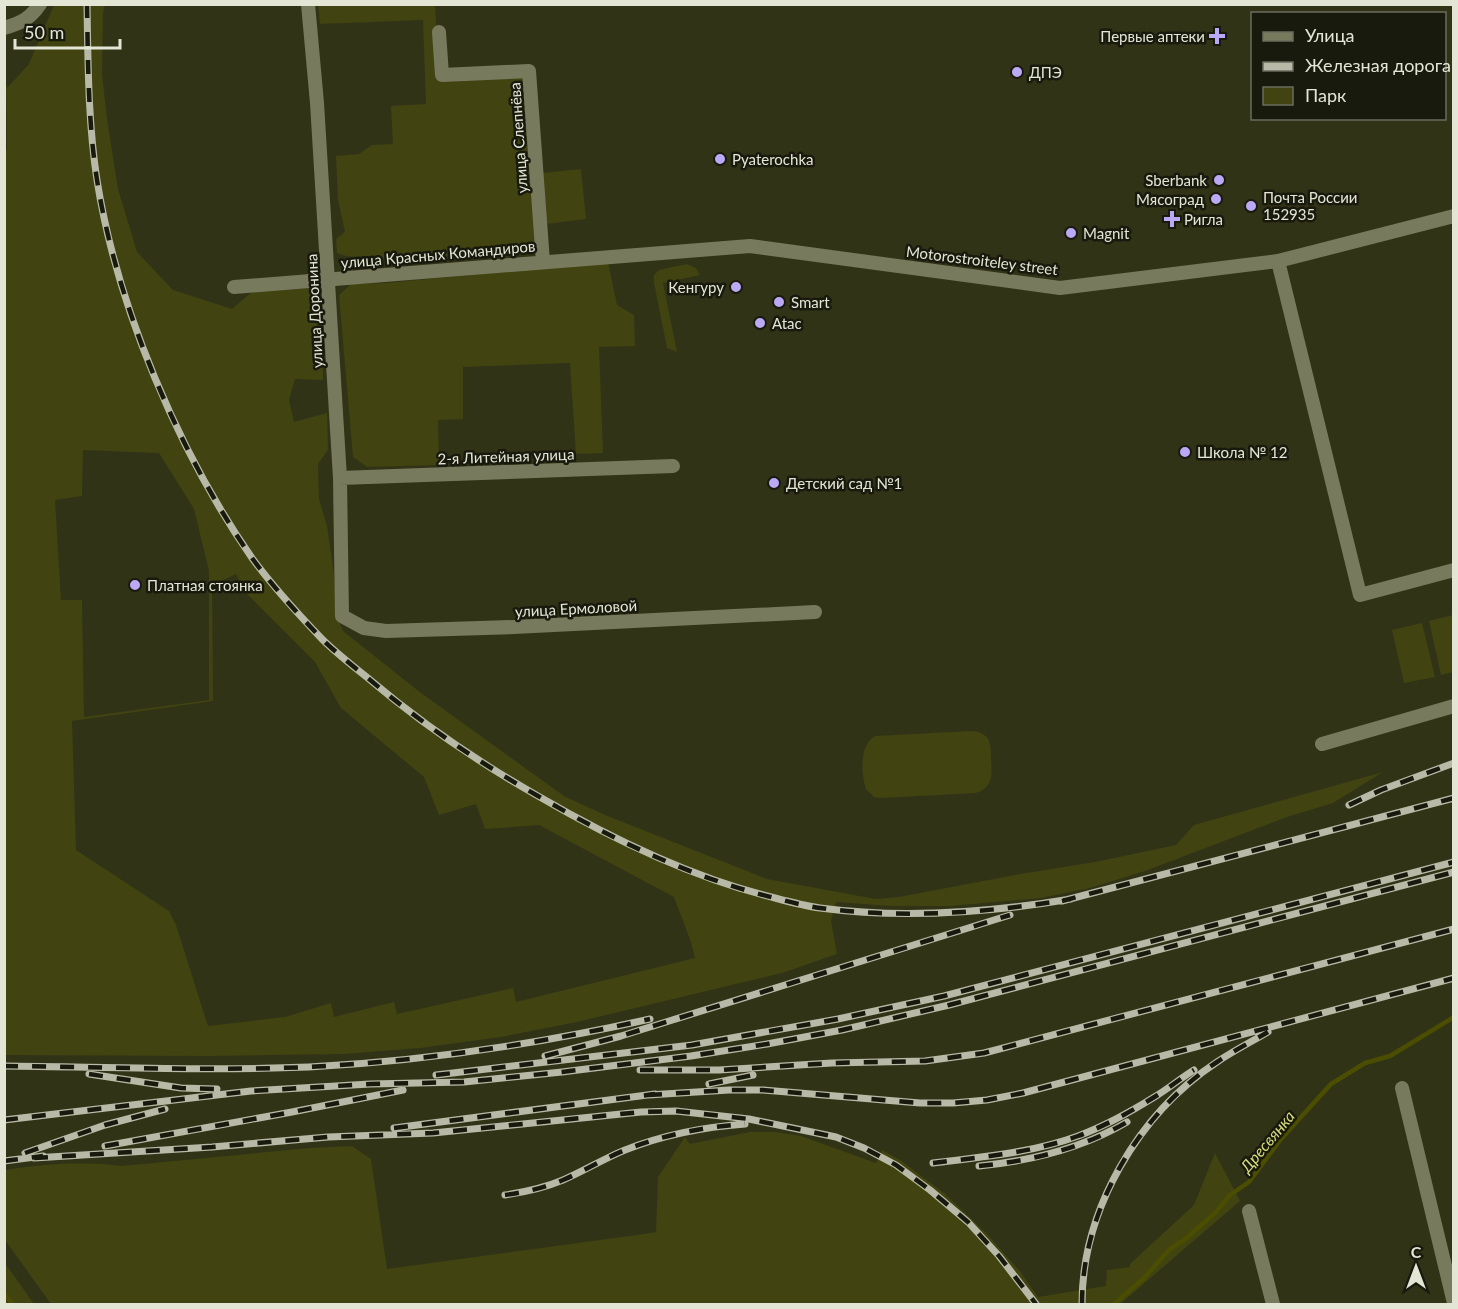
<svg xmlns="http://www.w3.org/2000/svg" width="1458" height="1309" viewBox="0 0 1458 1309" font-family="Lato,sans-serif">
  <rect width="100%" height="100%" fill="#313317"/>
  <path fill="#414311" fill-rule="evenodd" d="M54,5H105L103,12L102,74L107,119L118,189L137,252L173,290L232,309L252,292L313,288L322,296L323,380L295,379L289,400L294,422L327,413L328,450L318,464L319,499L327,526L334,574L337,617L343,631L421,693L564,796L605,815L767,879L876,899L899,897L1015,875L1095,862L1176,845L1194,825L1383,772L1333,803L1287,817L1145,871L1090,888L1041,898L950,906H890L836,902L831,921L837,954L782,973L577,1022L501,1037L420,1048L344,1054L210,1056L5,1055L4,161L7,147L6,89L5,87L4,76L7,88L29,64ZM83,450L159,453L194,509L209,571V700L84,717L82,600H61L55,500L82,496ZM236,574L245,592L315,662L341,708L424,777L439,815L476,804L485,829L539,825L674,897L691,942L695,958L516,1002L513,988L397,1014L394,1002L334,1017L331,1003L285,1017L208,1026L176,925L169,911L76,850L72,721L213,701L212,581H221Z
    M318,5H435L439,78L525,77L536,248L517,255L479,254L384,259C366,252 354,261 337,253L336,239L345,232L338,200L336,156L359,154L372,145L393,144L391,106L426,104L423,20L320,24Z
    M581,169L586,219L546,224L543,173Z
    M608,262L617,305L634,315L635,346L599,347L603,453L576,454L570,363L463,367V419L438,420L439,465L367,467L353,457L339,295L351,284L386,283Z
    M687,264L696,268L700,275L663,283L677,352L667,348L654,283V275L659,270Z
    M1453,615V672L1441,675L1429,621Z
    M1422,623L1435,677L1404,683L1392,630Z
    M972,731C978,731 985,734 988,739C991,744 991,753 991,758C992,774 994,787 976,793L880,798L874,797L866,789C861,774 859,745 875,736Z
    M750,1132H775L801,1136L876,1163L882,1150L900,1160L944,1193L986,1233L1019,1270L1038,1297L1106,1286L1107,1270L1130,1267V1264L1194,1205L1215,1153L1240,1201L1120,1304H51L5,1240V1170C43,1164 83,1161 122,1166L310,1148L352,1146L371,1159L387,1269L644,1234L656,1232L658,1177L685,1137L690,1144Z
    M4,1263H5L34,1304H5Z"/>
  <g fill="none" stroke-linecap="round" stroke-linejoin="round">
    <path stroke="#4b4d00" stroke-width="4.5" d="M4,1293L12,1304
      M1114,1304L1143,1279L1170,1249L1184,1240L1215,1213L1230,1195L1249,1182L1281,1139L1331,1084L1365,1063L1390,1056L1454,1017"/>
    <path stroke="#787a5e" stroke-width="14" d="M308,4L317,103L340,478L342,616L364,628L386,631L514,627L815,612
      M4,28C21,23 30,19 40,4
      M439,32L442,75L529,71L543,262
      M1278,261L1360,595L1454,570
      M234,287L750,246L1060,288L1278,261L1454,216
      M340,478L673,466
      M1322,744L1454,706
      M1402,1088L1454,1303
      M1249,1211L1273,1304"/>
    <g stroke="#b8baa7" stroke-width="7">
      <path id="rail" d="M87,4C88,63 88,122 97,180C117,307 179,453 252,558C273,587 298,614 322,639C336,653 353,666 369,679C421,723 478,762 538,796C612,839 692,878 775,898C790,902 805,906 820,908C904,919 987,913 1071,899
        M1349,805L1381,790L1454,763
        M1062,901L1454,798
        M545,1056L621,1036L1010,915
        M4,1066C106,1067 207,1071 309,1067C423,1061 538,1044 650,1019
        M640,1070H719L832,1063L925,1061L984,1053L1454,929
        M89,1074L181,1088L217,1089
        M436,1075L692,1045L838,1019L944,996L1454,862
        M709,1084L753,1075
        M648,1095L729,1090H763L920,1103H953L987,1100L1023,1093L1454,978
        M4,1120L251,1091L370,1084L464,1082L562,1072L691,1056L767,1044L842,1030L949,1005L1454,872
        M394,1128L655,1094
        M105,1146L292,1112L403,1090
        M25,1153L105,1125L165,1109
        M34,1158L212,1147L328,1137L433,1133L641,1112L676,1111L749,1119L836,1137L864,1148L896,1165L930,1190L968,1222L999,1256L1036,1304
        M4,1161L43,1156
        M933,1163C981,1157 1032,1153 1078,1136C1105,1126 1132,1111 1156,1096C1169,1088 1181,1078 1194,1070
        M979,1166C1031,1161 1081,1149 1127,1122
        M505,1195C525,1192 544,1188 563,1180C584,1171 603,1159 625,1150C663,1135 703,1127 745,1124
        M1082,1304C1082,1210 1138,1114 1217,1062C1233,1051 1251,1042 1268,1032"/>
    </g>
    <use href="#rail" stroke="#191a0e" stroke-width="4.5" stroke-dasharray="14" stroke-linecap="butt"/>
  </g>
  <g fill="#bca9f5" stroke="#191a0e" stroke-width="2">
    <path d="M1214 27h6v6h6v6h-6v6h-6v-6h-6v-6h6z"/>
    <circle cx="1017" cy="72" r="6"/>
    <circle cx="720" cy="159" r="6"/>
    <circle cx="1219" cy="180" r="6"/>
    <circle cx="1216" cy="199" r="6"/>
    <circle cx="1251" cy="206" r="6"/>
    <path d="M1169 210h6v6h6v6h-6v6h-6v-6h-6v-6h6z"/>
    <circle cx="1071" cy="233" r="6"/>
    <circle cx="736" cy="287" r="6"/>
    <circle cx="779" cy="302" r="6"/>
    <circle cx="760" cy="323" r="6"/>
    <circle cx="1185" cy="452" r="6"/>
    <circle cx="774" cy="483" r="6"/>
    <circle cx="135" cy="585" r="6"/>
  </g>
  <g text-anchor="middle" dominant-baseline="central" stroke-width="5" stroke-linejoin="round" paint-order="stroke">
    <g font-size="15" fill="#e4e6d5" stroke="#191a0e" text-anchor="start">
      <text x="1205" y="36" text-anchor="end">Первые аптеки</text>
      <text x="1029" y="72">ДПЭ</text>
      <text x="732" y="159">Pyaterochka</text>
      <text x="1207" y="180" text-anchor="end">Sberbank</text>
      <text x="1263" y="197">Почта России<tspan x="1263" dy="17">152935</tspan></text>
      <text x="1204" y="199" text-anchor="end">Мясоград</text>
      <text x="1184" y="219">Ригла</text>
      <text x="1083" y="233">Magnit</text>
      <text x="724" y="287" text-anchor="end">Кенгуру</text>
      <text x="791" y="302">Smart</text>
      <text x="772" y="323">Atac</text>
      <text x="1197" y="452">Школа № 12</text>
      <text x="786" y="483">Детский сад №1</text>
      <text x="147" y="585">Платная стоянка</text>
    </g>
    <g font-size="15" fill="#e4e6d5" stroke="#191a0e">
      <text transform="translate(518 138) rotate(-94)">улица Слепнёва</text>
      <text transform="translate(438 254) rotate(-5)">улица Красных Командиров</text>
      <text transform="translate(982 260) rotate(7)">Motorostroiteley street</text>
      <text transform="translate(314 311) rotate(-93)">улица Доронина</text>
      <text transform="translate(506 456) rotate(-2)">2-я Литейная улица</text>
      <text transform="translate(576 608) rotate(-3)">улица Ермоловой</text>
    </g>
    <g font-size="16" font-style="italic" fill="#d6db7b" stroke="#191a0e">
      <text transform="translate(1267 1141) rotate(-50)">Дресвянка</text>
    </g>
  </g>
  <rect width="1458" height="1309" fill="none" stroke="#e4e6d5" stroke-width="12"/>
  <rect x="1251" y="12" width="195" height="108" fill="#191a0e" stroke="#6a6c5e" stroke-width="1.5"/>
  <rect x="1263" y="32" width="30" height="9" fill="#787a5e" stroke="#6a6c5e" stroke-width="1.5"/>
  <text x="1305" y="42" font-size="18" fill="#e4e6d5">Улица</text>
  <rect x="1263" y="62" width="30" height="9" fill="#b8baa7" stroke="#6a6c5e" stroke-width="1.5"/>
  <text x="1305" y="72" font-size="18" fill="#e4e6d5">Железная дорога</text>
  <rect x="1263" y="87" width="30" height="18" fill="#414311" stroke="#6a6c5e" stroke-width="1.5"/>
  <text x="1305" y="102" font-size="18" fill="#e4e6d5">Парк</text>
  <g transform="translate(1416 1267)" stroke="#191a0e" stroke-width="4.5" paint-order="stroke">
  <path d="M0-4.5L10 22L0 15L-10 22Z" fill="#e4e6d5"/>
  <text y="-9" font-size="16" font-weight="bold" text-anchor="middle" fill="#e4e6d5">С</text>
  </g>
  <path d="M15 39v9h105v-9" fill="none" stroke="#e4e6d5" stroke-width="3"/>
  <text x="24" y="39" font-size="18" fill="#e4e6d5" stroke="#191a0e" stroke-width="4.5" paint-order="stroke">50 m</text>
</svg>
